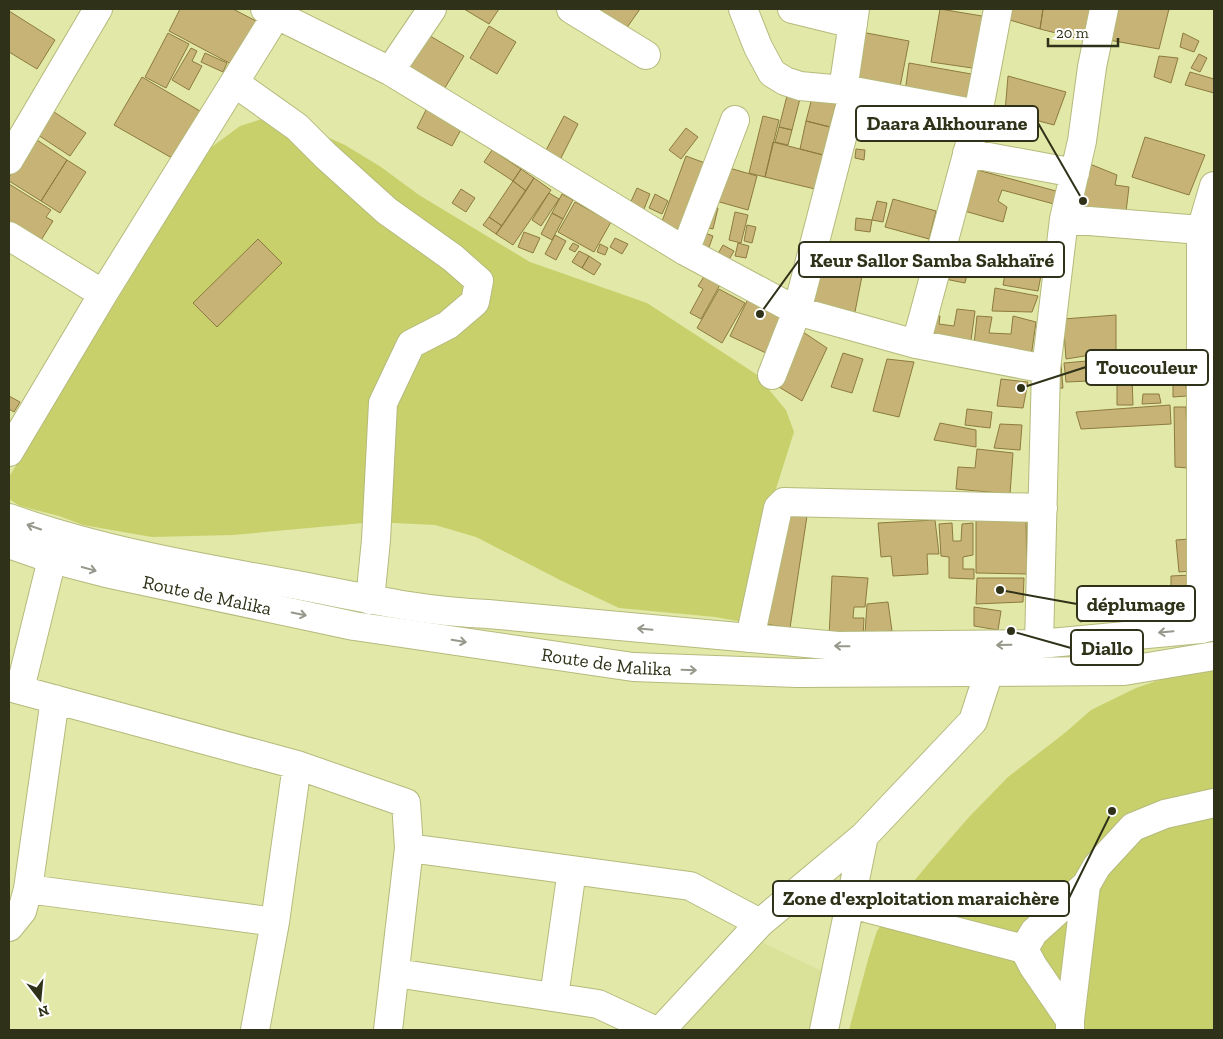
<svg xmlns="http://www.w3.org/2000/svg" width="1223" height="1039" viewBox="0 0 1223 1039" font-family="'Zilla Slab',serif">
  <rect width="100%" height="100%" fill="#e2e8a8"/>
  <path fill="#dae198" d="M755,939L830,975L815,1030H672Z"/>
  <path fill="#c8d06c" d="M265,118L291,121L345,145L381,167L419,195L530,262L647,303L756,374L786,410L794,432L775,492L748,623L715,617L619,608L562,581L476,537L435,525L374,522L233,535L152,537L83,525L59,516L20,506L9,499V477L209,149L240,126Z
    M1214,667V1030H849L869,956L877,931L899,899L929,863L969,817L1008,777L1066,732L1091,710L1136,688L1188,670Z"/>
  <path fill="#c6b375" stroke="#8d7b3e" d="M180,9H233L256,21L233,65L169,31Z
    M464,9H499L489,24Z
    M580,9H640L621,36Z
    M940,9L988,17L979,69L931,62Z
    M1005,9H1043L1040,29L1003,18Z
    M1043,9H1090L1084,40L1040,29Z
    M1108,9H1169L1159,49L1103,39Z
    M9,11L55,40L37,69L9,52Z
    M489,26L516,42L497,74L470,58Z
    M420,30L464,56L440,96L396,70Z
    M856,31L909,41L899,92L847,86Z
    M168,33L189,44L166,88L145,77Z
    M1183,33L1199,41L1194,52L1180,47Z
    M191,48L197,51L192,61L202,66L189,90L172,80Z
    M205,53L227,63L223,72L201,62Z
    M1199,54L1207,58L1200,72L1191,68Z
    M1159,56L1178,58L1171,83L1154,77Z
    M909,63L977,75L972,108L905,92Z
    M1190,72L1214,79V93L1185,85Z
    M1008,76L1066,92L1054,125L1005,112Z
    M142,77L200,111L172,158L114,125Z
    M789,88L802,91L792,130L779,127Z
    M813,94L837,99L830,127L806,121Z
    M856,102L866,105L858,140L848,137Z
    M427,108L463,126L452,146L417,128Z
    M51,110L86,133L70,156L35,133Z
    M564,116L578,124L558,164L543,156Z
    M763,116L779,120L765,177L749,173Z
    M806,121L830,127L823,155L800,149Z
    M779,127L792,130L788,145L775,142Z
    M686,128L698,137L681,159L669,150Z
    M1145,137L1205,155L1189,195L1132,177Z
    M34,138L67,160L41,201L9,181V177Z
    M773,142L823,155L815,189L765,177Z
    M856,149L865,150L864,160L855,158Z
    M492,150L521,169L513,181L484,162Z
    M686,156L705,163L680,230L661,224Z
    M67,160L86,172L60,213L41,201Z
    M1085,162L1117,175L1115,185L1129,187L1126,212L1071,209Z
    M719,165L757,176L748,210L709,199Z
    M970,168L1056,191L1054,204L1002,190L998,201L1007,207L1003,222L961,210Z
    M521,169L534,178L526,191L513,181Z
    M534,178L551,190L513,245L496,234Z
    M513,181L526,191L502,226L489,217Z
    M9,184L51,210L46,217L53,221L38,245L9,227Z
    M637,188L650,194L642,214L628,208Z
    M461,189L475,198L466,212L452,203Z
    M549,193L559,199L541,226L532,220Z
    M562,194L573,200L563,219L552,213Z
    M655,194L668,201L662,214L649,208Z
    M893,199L936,211L929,239L885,227Z
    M877,201L887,203L883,222L872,220Z
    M575,202L611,222L594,252L558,232Z
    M705,204L718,208L713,229L699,226Z
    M735,212L748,215L741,243L729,240Z
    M552,213L563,219L552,240L541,234Z
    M489,217L502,226L496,234L483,225Z
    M856,218L872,220L870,232L855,230Z
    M747,225L756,227L752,243L744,241Z
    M697,230L713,236L708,250L692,244Z
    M524,232L540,238L533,253L518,247Z
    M555,235L566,241L556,260L545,254Z
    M615,238L628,244L622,254L610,247Z
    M258,239L282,263L217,327L193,303Z
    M945,242L983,251L976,273L968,270L965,283L935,277Z
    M573,243L579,246L575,252L569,249Z
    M738,243L749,246L746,258L735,256Z
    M600,244L608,248L605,255L597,252Z
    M723,245L734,251L727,263L716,257Z
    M579,251L589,256L582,268L572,262Z
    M589,256L601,264L594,275L582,268Z
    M1008,258L1043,265L1038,291L1003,285Z
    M815,261L863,271L854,317L805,306Z
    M705,275L721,283L701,319L690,313L703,289L698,286Z
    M995,288L1038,296L1032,312L992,311Z
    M719,289L745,303L722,343L697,328Z
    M748,299L784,316L766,353L730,336Z
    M957,309L975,311L970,348L920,343L926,313L940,316L939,324L954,326Z
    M1116,315V351L1066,359L1063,319Z
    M977,316L992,317L989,333L1011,334L1013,316L1036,322L1031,357L973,354Z
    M800,330L827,348L802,401L774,384Z
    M843,353L863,359L852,393L831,387Z
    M887,359L914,362L899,417L873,411Z
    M1110,359L1111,380L1066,382L1064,363Z
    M1050,364H1061L1063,388L1048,389Z
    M1117,378H1132L1133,405H1117Z
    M1001,379L1028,382L1023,408L997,406Z
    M1173,385H1186L1187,396L1173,397Z
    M1143,394H1159L1161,403L1142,404Z
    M9,396L20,402L14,412L9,409Z
    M1170,405L1171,424L1081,429L1076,412Z
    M1174,407H1186L1188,468L1175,467Z
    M967,409L992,412L990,428L965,425Z
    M940,423L976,430V447L934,440Z
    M1000,424L1022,425L1020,450L994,448Z
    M977,449L1013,453L1010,494L956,489L958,467L975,468Z
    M782,512L807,516L790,628L765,624Z
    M935,520L939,554H927L928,574L893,576L891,556L881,557L878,523Z
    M976,520H1026L1027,574L976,573Z
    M952,523L953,541H961L962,524L973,523V555L963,557V569H974V579L949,578V557L941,556L939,524Z
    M1189,539L1192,571L1179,572L1176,540Z
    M1191,575L1192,596L1171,595V576Z
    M832,576L868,578L865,607H854L853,618H864L863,637H829Z
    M977,578H1024L1023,602L976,604Z
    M1112,597L1115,615L1080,622L1077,602Z
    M888,602L892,631L865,633L867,604Z
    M974,607L1001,611L998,630L974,626Z"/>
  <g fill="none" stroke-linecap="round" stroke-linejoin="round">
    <g stroke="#b5ba7c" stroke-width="30">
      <path id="minor" d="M265,9L390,71L685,251L797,311L916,344L1046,369
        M571,9L646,55
        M743,9L758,47L772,73L785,81L800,86L854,91L978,114
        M792,9L853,24
        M390,71L432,9
        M235,83L297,127L326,156L387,211L453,258L479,281L475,302L448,325L411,344L383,403L376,540L370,600
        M843,90L855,9
        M967,153L1075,173
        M9,160L98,9
        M1064,219L1201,230
        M9,236L103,294
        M685,251L735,120
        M916,344L978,114L998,9
        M772,375L797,311L854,91
        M9,452L103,294L280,9
        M1201,629V230L1214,186
        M750,638L778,508L784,502L1043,508
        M1039,644L1046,369L1064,219L1082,141L1092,67L1104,9
        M9,687L297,765L406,803L409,848L388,1030
        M20,689L52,559
        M409,848L690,886L760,923
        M28,889L275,922
        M851,904L1024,949L1033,966L1070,1020
        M9,927L22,911L28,889L55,699
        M1024,949L1034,932L1086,885
        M396,973L598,1004L654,1030
        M554,997L572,870
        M255,1030L275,922L297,765
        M661,1030L760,923L864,836L973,721L989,672
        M824,1030L864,836
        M1070,1030V1020L1086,885L1097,866L1133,827L1165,814L1214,803"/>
    </g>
    <g stroke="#b5ba7c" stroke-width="30">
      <g id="major">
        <path d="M9,518C101,551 201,568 297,585C360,597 423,612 488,614L838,646L1039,644L1201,629L1214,626"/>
        <path id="s1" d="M9,544L52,559L106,573L354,626L633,667L797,673L1124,671L1214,656"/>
      </g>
    </g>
    <use href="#minor" stroke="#fff" stroke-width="28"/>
    <use href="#major" stroke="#fff" stroke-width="28"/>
  </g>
  <defs><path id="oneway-shaft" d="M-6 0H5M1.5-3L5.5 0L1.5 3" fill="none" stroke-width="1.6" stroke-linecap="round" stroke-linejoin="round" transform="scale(1.25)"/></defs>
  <g stroke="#97988c">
    <use href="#oneway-shaft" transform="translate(34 527) rotate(-161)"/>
    <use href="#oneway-shaft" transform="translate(89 569) rotate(15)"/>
    <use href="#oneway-shaft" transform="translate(299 614) rotate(12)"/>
    <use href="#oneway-shaft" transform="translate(645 629) rotate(-175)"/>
    <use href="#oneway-shaft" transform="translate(1166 632) rotate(175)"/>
    <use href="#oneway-shaft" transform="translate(459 641) rotate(9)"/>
    <use href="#oneway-shaft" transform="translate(1004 645) rotate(179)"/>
    <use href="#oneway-shaft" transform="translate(842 646) rotate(-179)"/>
    <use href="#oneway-shaft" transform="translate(689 670) rotate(2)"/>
  </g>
  <g text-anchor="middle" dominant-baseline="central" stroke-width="4.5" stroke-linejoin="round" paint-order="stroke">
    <g font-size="19" fill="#2f3218" stroke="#fff">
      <text stroke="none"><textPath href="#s1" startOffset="205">Route de Malika</textPath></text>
      <text stroke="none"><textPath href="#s1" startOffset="610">Route de Malika</textPath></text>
    </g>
  </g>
  <path fill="none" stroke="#2f3218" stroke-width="2" d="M1083 201L1038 123M760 314L799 260M1021 388L1086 367M1000 590L1077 604M1011 631L1071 648M1112 811L1069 898"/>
  <g fill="#2f3218" stroke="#fff" stroke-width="2">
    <circle cx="1083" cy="201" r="5"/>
    <circle cx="760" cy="314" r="5"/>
    <circle cx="1021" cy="388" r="5"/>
    <circle cx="1000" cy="590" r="5"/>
    <circle cx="1011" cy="631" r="5"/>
    <circle cx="1112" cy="811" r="5"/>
  </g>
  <g fill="#fff" stroke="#2f3218" stroke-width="2">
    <rect x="856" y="106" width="182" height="35" rx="5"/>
    <rect x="799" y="242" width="265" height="35" rx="5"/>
    <rect x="1086" y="350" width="122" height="35" rx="5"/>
    <rect x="1077" y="586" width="118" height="35" rx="5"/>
    <rect x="1071" y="630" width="72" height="35" rx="5"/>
    <rect x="773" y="881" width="296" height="35" rx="5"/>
  </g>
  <g font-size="20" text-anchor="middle" font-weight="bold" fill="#2f3218">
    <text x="947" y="130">Daara Alkhourane</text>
    <text x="932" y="267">Keur Sallor Samba Sakhaïré</text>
    <text x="1147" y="374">Toucouleur</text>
    <text x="1136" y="611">déplumage</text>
    <text x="1107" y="655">Diallo</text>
    <text x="921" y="905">Zone d'exploitation maraichère</text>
  </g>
  <rect width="1223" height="1039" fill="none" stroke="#2f3218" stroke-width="20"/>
  <g transform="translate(40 999) rotate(164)" stroke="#ffffff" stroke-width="4" paint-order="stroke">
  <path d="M0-4L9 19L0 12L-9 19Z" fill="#2f3218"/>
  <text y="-8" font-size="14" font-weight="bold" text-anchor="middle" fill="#2f3218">N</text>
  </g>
  <path d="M1048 38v8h70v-8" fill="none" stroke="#2f3218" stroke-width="2.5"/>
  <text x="1056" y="38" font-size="15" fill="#2f3218" stroke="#ffffff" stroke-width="4" paint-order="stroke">20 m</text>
</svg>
